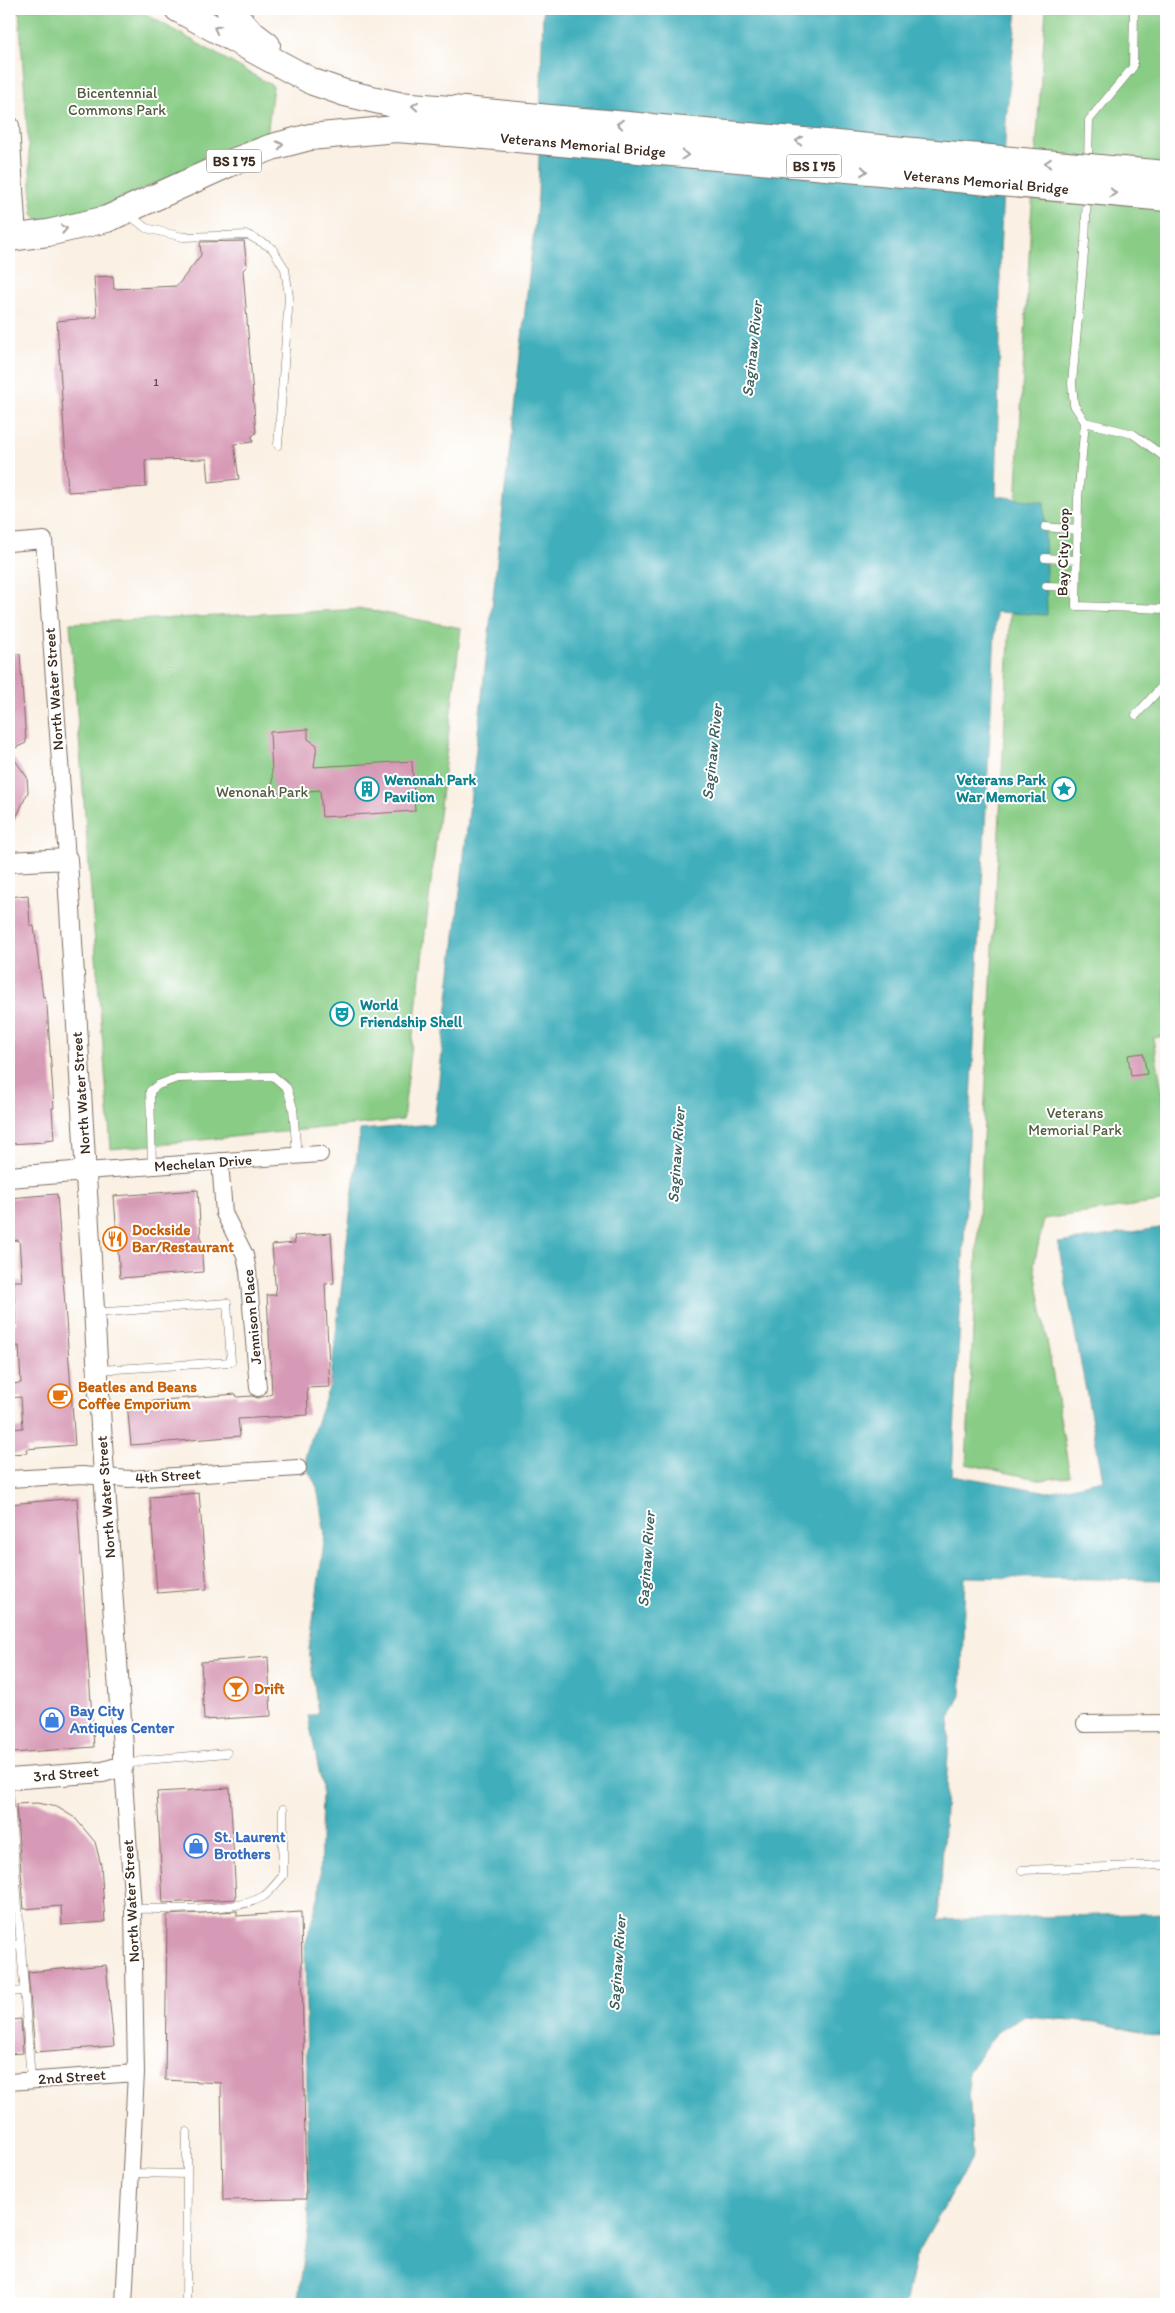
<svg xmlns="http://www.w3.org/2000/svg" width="1175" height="2313" viewBox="0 0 1175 2313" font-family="Itim,sans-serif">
  <rect width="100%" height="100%" fill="#fff"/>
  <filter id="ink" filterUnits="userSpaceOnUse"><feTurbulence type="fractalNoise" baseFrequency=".02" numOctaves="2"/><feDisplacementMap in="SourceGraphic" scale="10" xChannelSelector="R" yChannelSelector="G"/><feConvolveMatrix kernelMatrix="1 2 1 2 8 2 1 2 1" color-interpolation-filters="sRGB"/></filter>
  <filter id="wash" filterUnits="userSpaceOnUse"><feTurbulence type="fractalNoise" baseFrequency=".0096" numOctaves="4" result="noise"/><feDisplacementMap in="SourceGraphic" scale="20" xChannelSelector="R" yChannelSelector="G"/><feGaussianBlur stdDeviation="1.12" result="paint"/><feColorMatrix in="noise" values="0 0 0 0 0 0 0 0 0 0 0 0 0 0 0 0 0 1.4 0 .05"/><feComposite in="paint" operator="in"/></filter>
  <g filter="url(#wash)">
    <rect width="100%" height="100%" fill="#faf0e3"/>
    <path fill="#88cc85" stroke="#627b52" d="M19,9H137L273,86L267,136L70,220L45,227L33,214Z
      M1046,9H1166V1036L1153,1038L1166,1114V1201L1044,1219L1034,1264L1070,1476L1042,1480L966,1464L1031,219Z
      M364,609L461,628L403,1120L111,1149L70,623Z"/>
    <path fill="#3fafbb" stroke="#3d6c6c" d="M543,9H1017L1006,121L1000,254V337L996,496L1044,502L1047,615L996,612L952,1475L1048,1492L1103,1480L1058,1243L1166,1227V1580L965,1577L961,1695L950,1717L939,1920L1166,1913V2038L1095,2022L1024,2016L997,2032L968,2072L973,2156L916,2256L905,2304H297L309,2225L305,1946L320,1891L322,1786L308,1716L318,1713L309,1649L325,1535L317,1487L306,1467V1453L330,1385L360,1130L434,1124L538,195Z"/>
    <g id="blocks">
      <path fill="#d79ab6" d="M244,241L247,266L243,270L256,433L252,436L253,442L234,444L239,479L209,482L207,459L145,460L146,487L68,492L57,321L97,317L94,277L113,276L114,289L177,286L201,255L200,242Z
        M9,654H20L26,743L9,751Z
        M308,729V739L317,745L314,767L412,761L415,811L322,817L320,790L273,794L270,732Z
        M9,752L27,777L28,792L9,833Z
        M28,895L30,926H34L43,997H45L47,1006L54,1108H52L54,1139L45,1140V1142L9,1144V897Z
        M1143,1053L1147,1074L1131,1076L1128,1055Z
        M198,1190L203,1272L120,1278L114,1196Z
        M57,1194L75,1445L26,1449L27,1453L9,1454V1429L23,1428L21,1397L9,1398V1384L21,1383L19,1346L9,1347V1325L16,1324L13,1281H22L19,1240L9,1241V1198Z
        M331,1233L334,1283L325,1284L330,1387L307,1388L308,1415L238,1419L240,1436L131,1445L127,1403L236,1394L237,1397L252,1396L258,1398L272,1394L267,1295H276L272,1245L295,1243L294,1236Z
        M199,1493L207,1589L157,1593L150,1497Z
        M77,1498L94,1747L13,1753L9,1692V1504Z
        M268,1657L271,1716L204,1720L201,1662Z
        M230,1788L236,1899L163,1903L157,1792Z
        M37,1803L57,1807L75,1818L95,1842L101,1865L105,1922L62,1925L61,1906L24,1909L16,1804Z
        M9,1860L13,1910H9Z
        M237,1911V1916L301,1912L306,2199L223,2200L221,2083L165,2080L167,1915Z
        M106,1965L114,2046L35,2052L28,1972Z
        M21,2019L23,2053L9,2054V2020Z"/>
    </g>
  </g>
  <g filter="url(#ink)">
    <use href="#blocks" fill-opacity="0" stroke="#7e6f63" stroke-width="1"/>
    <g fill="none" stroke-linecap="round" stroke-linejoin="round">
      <g stroke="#7e6f63" stroke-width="9">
        <path id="service" d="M1088,162L1089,120L1133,67L1134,9
          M1087,194L1085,242L1072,383L1074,405L1085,422L1133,434L1166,458
          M128,214L146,228L183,237L248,235L272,248L285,269L289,297L278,445
          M1085,422L1078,498L1076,606L1166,609
          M1045,527L1078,530
          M1045,558L1077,560
          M1046,586L1076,587
          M1136,715L1166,682
          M152,1166L150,1091L158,1085L177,1078L273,1076L287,1088L293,1108L297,1156
          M94,1313L227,1303L231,1362L99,1370
          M125,1765L145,1760L227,1753
          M9,1788L31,2080
          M1022,1870L1166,1865
          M133,1909C167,1908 236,1913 264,1896C271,1891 277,1882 283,1876V1809
          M9,1945L21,1944
          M9,1992L24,1991
          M132,2173L187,2174V2132
          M186,2304L187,2174"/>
      </g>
      <g stroke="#7e6f63" stroke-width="18">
        <path id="minor" d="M9,543L44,540L67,859
          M220,1161L224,1213L245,1255L248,1271L258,1388
          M86,1171L320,1154
          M9,1479L82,1475L129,1479L298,1468
          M1085,1724L1166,1723
          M123,1766L133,1909L136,2073L124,2304
          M9,2082L136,2073"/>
      </g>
      <g stroke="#7e6f63" stroke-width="22">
        <path id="tertiary" d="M9,126L16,237
          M9,862L67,859L103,1459L123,1748V1766L103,1772L9,1779
          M9,1177L86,1171"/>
      </g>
      <g stroke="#7e6f63" stroke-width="28">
        <path id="trunk" d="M178,9L313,82L345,93L398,105L464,110
          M229,9L250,32L267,45
          M9,238L48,233L107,219L235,161L272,147L310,137L396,129L462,134"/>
      </g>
      <use href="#service" stroke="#fff" stroke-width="8"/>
      <use href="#minor" stroke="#fff" stroke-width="16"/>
      <use href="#tertiary" stroke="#fff" stroke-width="20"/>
      <use href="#trunk" stroke="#fff" stroke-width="26"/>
      <g stroke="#7e6f63" stroke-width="28" stroke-linecap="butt">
        <path id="trunk-bridge" d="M464,110L1166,174
          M462,134L1166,198"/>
      </g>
      <use href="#trunk-bridge" stroke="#fff" stroke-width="26"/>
    </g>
    <defs><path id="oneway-chevron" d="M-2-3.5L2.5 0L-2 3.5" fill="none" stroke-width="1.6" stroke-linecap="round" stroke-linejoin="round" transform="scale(1.25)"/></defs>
    <g stroke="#a79f9a">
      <use href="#oneway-chevron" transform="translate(217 29) rotate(-152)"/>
      <use href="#oneway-chevron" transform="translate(415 106) rotate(-175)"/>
      <use href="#oneway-chevron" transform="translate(620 124) rotate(-175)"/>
      <use href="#oneway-chevron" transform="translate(799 141) rotate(-175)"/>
      <use href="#oneway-chevron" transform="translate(280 145) rotate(-14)"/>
      <use href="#oneway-chevron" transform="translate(685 155) rotate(5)"/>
      <use href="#oneway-chevron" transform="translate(1048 163) rotate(-175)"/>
      <use href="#oneway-chevron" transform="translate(864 171) rotate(5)"/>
      <use href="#oneway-chevron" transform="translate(1113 193) rotate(5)"/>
      <use href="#oneway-chevron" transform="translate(64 229) rotate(-11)"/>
    </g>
  </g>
  <defs>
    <g id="building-ring" transform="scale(1.25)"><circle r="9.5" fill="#fff" stroke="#0f9aa8" stroke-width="1.5"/><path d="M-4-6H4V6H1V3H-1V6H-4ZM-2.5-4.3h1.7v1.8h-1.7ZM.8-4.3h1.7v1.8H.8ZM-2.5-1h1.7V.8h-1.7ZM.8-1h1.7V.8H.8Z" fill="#0f9aa8"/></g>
    <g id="sight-ring" transform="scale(1.25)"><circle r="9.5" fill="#fff" stroke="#0f9aa8" stroke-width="1.5"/><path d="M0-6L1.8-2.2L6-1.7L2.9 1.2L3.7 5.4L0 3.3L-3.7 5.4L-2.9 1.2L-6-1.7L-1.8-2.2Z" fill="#0f9aa8"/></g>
    <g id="theatre-ring" transform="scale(1.25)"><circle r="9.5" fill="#fff" stroke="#0f9aa8" stroke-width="1.5"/><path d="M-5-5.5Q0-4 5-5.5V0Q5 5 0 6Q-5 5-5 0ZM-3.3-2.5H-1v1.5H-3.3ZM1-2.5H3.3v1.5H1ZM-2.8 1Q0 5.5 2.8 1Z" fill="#0f9aa8"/></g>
    <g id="restaurant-ring" transform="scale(1.25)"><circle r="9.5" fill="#fff" stroke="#e8710a" stroke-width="1.5"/><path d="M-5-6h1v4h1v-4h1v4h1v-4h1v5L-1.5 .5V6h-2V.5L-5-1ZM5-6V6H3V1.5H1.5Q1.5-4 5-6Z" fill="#e8710a"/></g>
    <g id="cafe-ring" transform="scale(1.25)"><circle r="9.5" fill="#fff" stroke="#e8710a" stroke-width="1.5"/><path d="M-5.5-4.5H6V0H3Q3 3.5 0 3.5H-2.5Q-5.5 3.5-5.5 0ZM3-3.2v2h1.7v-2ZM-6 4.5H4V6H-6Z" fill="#e8710a"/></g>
    <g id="bar-ring" transform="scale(1.25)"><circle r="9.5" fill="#fff" stroke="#e8710a" stroke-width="1.5"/><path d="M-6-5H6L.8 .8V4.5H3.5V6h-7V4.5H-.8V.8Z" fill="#e8710a"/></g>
    <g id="shop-ring" transform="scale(1.25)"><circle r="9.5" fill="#fff" stroke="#3f7fe0" stroke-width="1.5"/><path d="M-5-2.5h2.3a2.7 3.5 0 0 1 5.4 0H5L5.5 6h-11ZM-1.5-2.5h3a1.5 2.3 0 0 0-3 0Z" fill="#3f7fe0"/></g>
  </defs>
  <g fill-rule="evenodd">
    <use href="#building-ring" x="367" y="789"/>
    <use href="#sight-ring" x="1064" y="789"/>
    <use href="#theatre-ring" x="342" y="1014"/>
    <use href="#restaurant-ring" x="115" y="1239"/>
    <use href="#cafe-ring" x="60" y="1396"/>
    <use href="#bar-ring" x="236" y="1689"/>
    <use href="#shop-ring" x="52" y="1720"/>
    <use href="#shop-ring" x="196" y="1846"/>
  </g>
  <g text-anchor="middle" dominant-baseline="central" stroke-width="4" stroke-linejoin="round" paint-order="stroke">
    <g font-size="12" fill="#624644">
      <text x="156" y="382">1</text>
    </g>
    <g fill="#fff" stroke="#766a62" stroke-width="1">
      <rect x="206.5" y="149.5" width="55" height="23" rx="4"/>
      <rect x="786.5" y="154.5" width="55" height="23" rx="4"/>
    </g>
    <g font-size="14" font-weight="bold" fill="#3b2a1e">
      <text x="234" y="161">BS I 75</text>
      <text x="814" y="166">BS I 75</text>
    </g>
    <g font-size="15" fill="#525b3d" stroke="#fff">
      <text x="117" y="93">Bicentennial<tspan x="117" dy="17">Commons Park</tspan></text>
      <text x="262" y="792">Wenonah Park</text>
      <text x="1075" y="1113">Veterans<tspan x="1075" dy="17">Memorial Park</tspan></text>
    </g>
    <g font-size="15" fill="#3b2a1e" stroke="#fff">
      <text transform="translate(583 145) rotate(5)">Veterans Memorial Bridge</text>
      <text transform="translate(986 182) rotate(5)">Veterans Memorial Bridge</text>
      <text transform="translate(1063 552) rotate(-89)">Bay City Loop</text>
      <text transform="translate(54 689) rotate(-94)">North Water Street</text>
      <text transform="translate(81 1093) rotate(-94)">North Water Street</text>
      <text transform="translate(203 1163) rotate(-4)">Mechelan Drive</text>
      <text transform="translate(252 1317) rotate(-95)">Jennison Place</text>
      <text transform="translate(168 1476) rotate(-4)">4th Street</text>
      <text transform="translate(106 1497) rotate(-94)">North Water Street</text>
      <text transform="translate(66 1774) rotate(-5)">3rd Street</text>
      <text transform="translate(131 1901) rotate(-93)">North Water Street</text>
      <text transform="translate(72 2077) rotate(-4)">2nd Street</text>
    </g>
    <g font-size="15" font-weight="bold" fill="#0d838f" stroke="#fff" text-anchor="start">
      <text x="384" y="780">Wenonah Park<tspan x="384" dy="17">Pavilion</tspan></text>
      <text x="1046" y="780" text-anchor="end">Veterans Park<tspan x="1046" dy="17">War Memorial</tspan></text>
      <text x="360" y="1005">World<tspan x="360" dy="17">Friendship Shell</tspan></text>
    </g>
    <g font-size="15" font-weight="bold" fill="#c56008" stroke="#fff" text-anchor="start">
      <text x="132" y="1230">Dockside<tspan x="132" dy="17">Bar/Restaurant</tspan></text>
      <text x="78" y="1387">Beatles and Beans<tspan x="78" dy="17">Coffee Emporium</tspan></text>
      <text x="254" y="1689">Drift</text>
    </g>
    <g font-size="15" font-weight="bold" fill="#366cbe" stroke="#fff" text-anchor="start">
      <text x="70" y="1711">Bay City<tspan x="70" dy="17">Antiques Center</tspan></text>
      <text x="214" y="1837">St. Laurent<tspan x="214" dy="17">Brothers</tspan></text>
    </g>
    <g font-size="16" font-style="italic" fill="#3d5f5d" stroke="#fff">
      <text transform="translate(752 349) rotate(-84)">Saginaw River</text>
      <text transform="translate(712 752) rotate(-84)">Saginaw River</text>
      <text transform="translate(676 1155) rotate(-86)">Saginaw River</text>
      <text transform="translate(646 1559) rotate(-86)">Saginaw River</text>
      <text transform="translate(617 1963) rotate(-86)">Saginaw River</text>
    </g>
  </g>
  <rect width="1175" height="2313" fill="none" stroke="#fff" stroke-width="30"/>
</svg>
